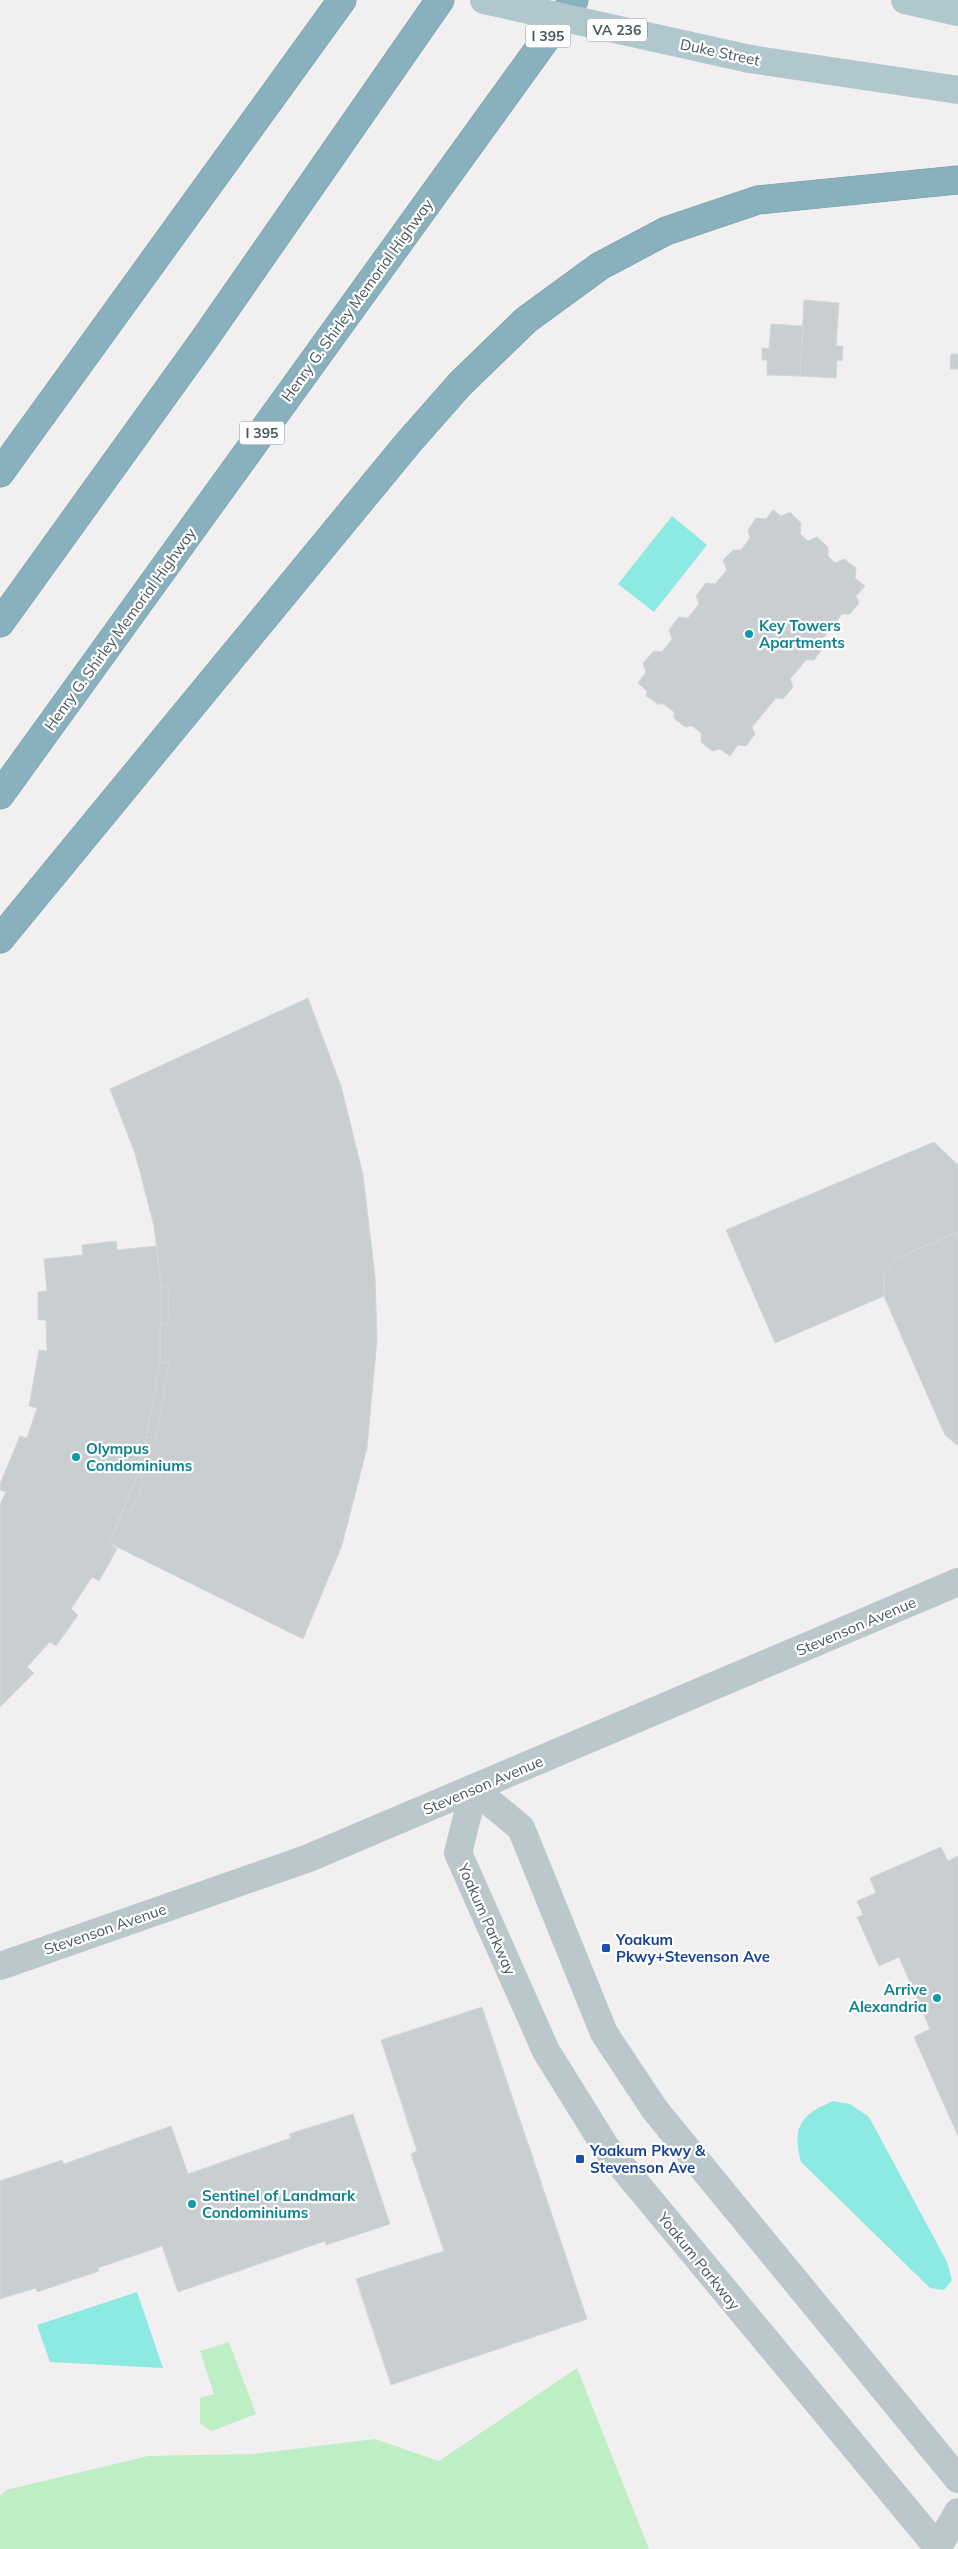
<svg xmlns="http://www.w3.org/2000/svg" width="958" height="2549" viewBox="0 0 958 2549" font-family="Mulish,sans-serif">
  <rect width="100%" height="100%" fill="#f1eff0"/>
  <path fill="#beeec3" d="M229,2342L256,2414L212,2431L200,2424V2398L214,2394L200,2351Z
    M577,2368L649,2549H0V2496L6,2490L148,2456L254,2454L375,2439L439,2461Z"/>
  <path fill="#8ceae3" d="M672,516L707,545L654,612L618,584Z
    M833,2101L850,2104L869,2117L947,2262L952,2280L944,2290L930,2288L801,2162C792,2127 800,2115 833,2101Z
    M137,2292L163,2368L50,2362L37,2325Z"/>
  <path fill="#c9ced1" stroke="#d3d7da" d="M804,300L839,303L836,346H843L842,361L837,360L836,378L800,376Z
    M771,324L803,326L800,376L767,375V360H762V348L769,349Z
    M951,354H958V369H950Z
    M773,510L781,516L790,512L801,523L800,534L808,541L817,537L828,547V556L835,563L844,559L856,568L855,578L865,586L856,596L859,603L850,614H842L821,641L823,648L814,660H806L790,679L793,687L783,699L776,698L752,727L755,734L746,746L738,745L730,756L720,749L712,751L701,742V733L692,726L685,727L674,718V712L664,704H658L646,696L647,691L638,683L646,672L643,663L654,651L662,652L672,639L669,630L679,617L688,618L699,604L696,596L706,583L715,584L727,570L723,560L733,550H741L750,538L748,530L756,518L766,519Z
    M308,998L341,1086L363,1175L375,1276L377,1339L367,1448L342,1545L303,1639L109,1543L138,1474L146,1437L160,1362L161,1287L154,1226L135,1153L110,1089Z
    M934,1142L958,1165V1232L897,1258L884,1274V1296L775,1343L726,1230Z
    M958,1232V1446L945,1435L883,1294L884,1274L897,1258Z
    M116,1241L117,1250L157,1246L161,1287H169L168,1324H160V1362L169,1364L156,1439L146,1437L138,1474L145,1478L131,1512L124,1509L109,1543L117,1549L99,1581L92,1577L71,1609L78,1615L56,1646L50,1642L27,1667L34,1673L0,1707V1504L6,1492L0,1490V1484L20,1436L27,1438L37,1408L29,1406L39,1350L47,1351L46,1320H38V1292L47,1291L44,1259L83,1255L82,1245Z
    M941,1847L948,1861L958,1856V2136L914,2037L930,2029L899,1957L879,1966L857,1917L863,1915L857,1901L876,1893L870,1878Z
    M482,2007L587,2319L391,2385L356,2279L444,2251L411,2154L417,2151L381,2040Z
    M353,2114L390,2224L326,2245L325,2241L178,2292L162,2246L98,2268L99,2271L37,2292L36,2288L0,2299V2181L62,2160L64,2164L171,2126L188,2174L291,2138L289,2134Z"/>
  <g fill="none" stroke-linecap="round" stroke-linejoin="round">
    <g stroke="#739ca8" stroke-width="29">
      <path id="highway" d="M0,473L342,0
        M0,623L203,341L440,0
        M0,795L574,0
        M0,939L408,443L460,384L526,320L600,266L666,231L758,200L958,180"/>
    </g>
    <path stroke="#bbc8cb" stroke-width="28" d="M474,1789L458,1853L546,2051L605,2146L939,2549
      M474,1789L521,1828L604,2033L655,2110L958,2479
      M0,1966L309,1858L958,1582
      M938,2547L958,2512"/>
    <path stroke="#afc7cd" stroke-width="28" d="M905,0L958,12
      M750,59L958,90"/>
    <use href="#highway" stroke="#88b0bd" stroke-width="28"/>
    <path stroke="#afc7cd" stroke-width="28" d="M484,0L750,59"/>
  </g>
  <g fill="#0f9aa8" stroke="#fff" stroke-width="2">
    <circle cx="749" cy="634" r="5"/>
    <circle cx="76" cy="1457" r="5"/>
    <circle cx="937" cy="1998" r="5"/>
    <circle cx="192" cy="2204" r="5"/>
  </g>
  <g fill="#1a4fb4" stroke="#fff" stroke-width="2">
    <rect x="601" y="1943" width="10" height="10" rx="2.5"/>
    <rect x="575" y="2154" width="10" height="10" rx="2.5"/>
  </g>
  <g text-anchor="middle" dominant-baseline="central" stroke-width="4.5" stroke-linejoin="round" paint-order="stroke">
    <g fill="#fff" stroke="#7e8a8d" stroke-width="1">
      <rect x="587" y="18.5" width="60" height="23" rx="4"/>
      <rect x="525.5" y="24.5" width="45" height="23" rx="4"/>
      <rect x="239.5" y="421.5" width="45" height="23" rx="4"/>
    </g>
    <g font-size="14" font-weight="bold" fill="#47585c">
      <text x="617" y="30">VA 236</text>
      <text x="548" y="36">I 395</text>
      <text x="262" y="433">I 395</text>
    </g>
    <g font-size="15" fill="#47585c" stroke="#fff">
      <text transform="translate(720 52) rotate(12)">Duke Street</text>
      <text transform="translate(357 300) rotate(-54)">Henry G. Shirley Memorial Highway</text>
      <text transform="translate(120 629) rotate(-54)">Henry G. Shirley Memorial Highway</text>
      <text transform="translate(856 1626) rotate(-23)">Stevenson Avenue</text>
      <text transform="translate(483 1785) rotate(-23)">Stevenson Avenue</text>
      <text transform="translate(487 1919) rotate(66)">Yoakum Parkway</text>
      <text transform="translate(105 1929) rotate(-19)">Stevenson Avenue</text>
      <text transform="translate(699 2261) rotate(51)">Yoakum Parkway</text>
    </g>
    <g font-size="15" font-weight="bold" fill="#0d838f" stroke="#fff" text-anchor="start">
      <text x="759" y="625">Key Towers<tspan x="759" dy="17">Apartments</tspan></text>
      <text x="86" y="1448">Olympus<tspan x="86" dy="17">Condominiums</tspan></text>
      <text x="927" y="1989" text-anchor="end">Arrive<tspan x="927" dy="17">Alexandria</tspan></text>
      <text x="202" y="2195">Sentinel of Landmark<tspan x="202" dy="17">Condominiums</tspan></text>
    </g>
    <g font-size="15" font-weight="bold" fill="#164399" stroke="#fff" text-anchor="start">
      <text x="616" y="1939">Yoakum<tspan x="616" dy="17">Pkwy+Stevenson Ave</tspan></text>
      <text x="590" y="2150">Yoakum Pkwy &amp;<tspan x="590" dy="17">Stevenson Ave</tspan></text>
    </g>
  </g>
</svg>
